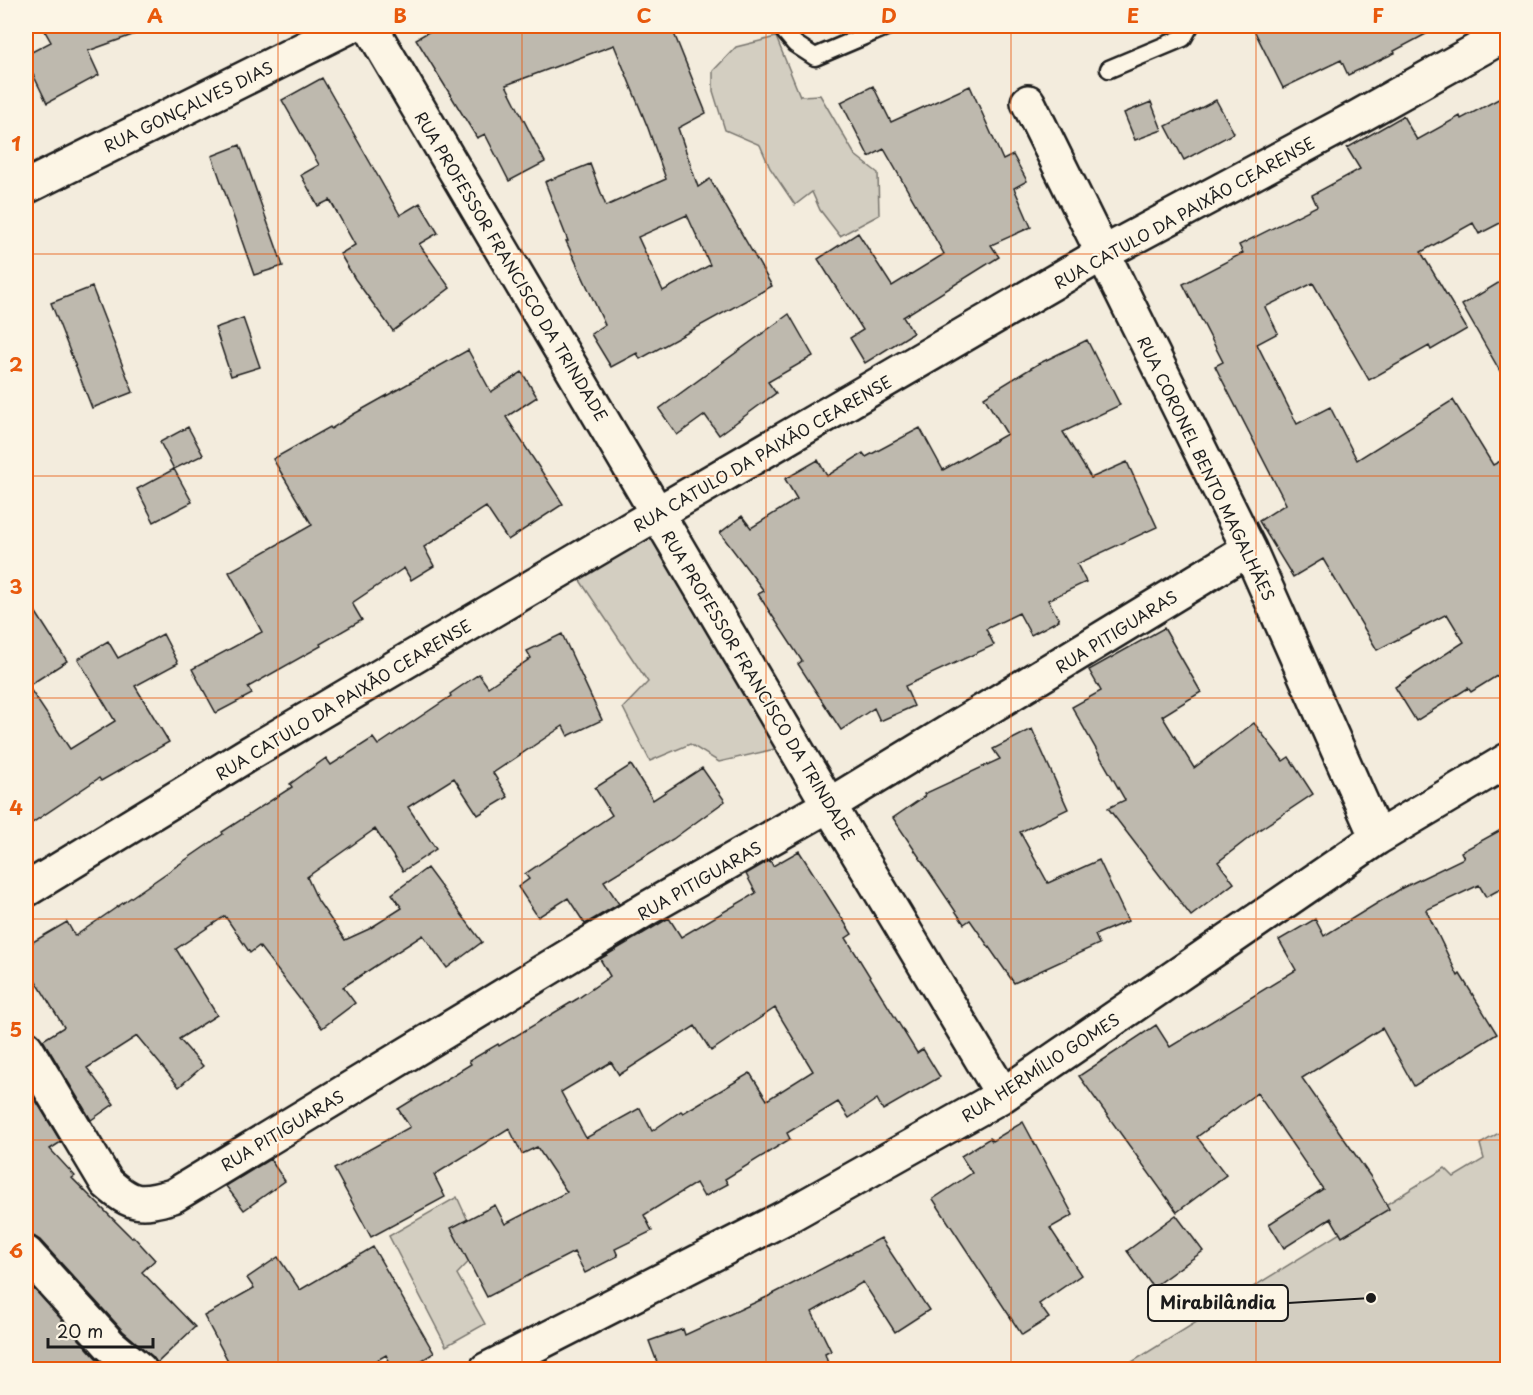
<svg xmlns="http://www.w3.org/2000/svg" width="1533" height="1395" viewBox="0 0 1533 1395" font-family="'Playpen Sans',sans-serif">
  <rect width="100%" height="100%" fill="#f3ecdd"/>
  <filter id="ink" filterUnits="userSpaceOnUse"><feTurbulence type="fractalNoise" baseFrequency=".0167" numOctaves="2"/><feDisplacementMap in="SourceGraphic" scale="12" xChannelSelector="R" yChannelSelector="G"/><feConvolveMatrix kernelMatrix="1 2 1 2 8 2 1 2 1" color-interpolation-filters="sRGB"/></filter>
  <g filter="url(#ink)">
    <path fill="#d3cec1" stroke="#78756e" stroke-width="1.5" d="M776,37L800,96L820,95L855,155L878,173L879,215L840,236L820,210L812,192L795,205L770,168L760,145L725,130L713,91V71L736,47Z
      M654,535L775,749L719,762L690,744L650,761L623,708L648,682L577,576Z
      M1507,1128V1369L1119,1370L1445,1168L1454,1177L1484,1159L1480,1144Z
      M457,1197L481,1249L457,1274L485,1324L446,1346L389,1236Z"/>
    <path fill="#beb9ae" stroke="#1c1c1c" stroke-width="1.5" fill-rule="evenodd" d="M42,26H148L149,29L88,51L99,75L47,103L26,60V55L51,42Z
      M439,26H671L706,113L678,128L698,187L710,179L772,286L640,359L637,353L611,367L591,334L605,325L566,241H568L545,182L590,164L606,206L666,179L648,128L614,45L506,85L545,162L509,181L485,134L477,138L416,39ZM687,215L710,265L663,291L638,237Z
      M1252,26H1441L1394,51L1395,53L1348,75L1341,60L1283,88Z
      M322,78L400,215L420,203L438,233L419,244L450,288L393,331L355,279L340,254L355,245L330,200L318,206L301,175L319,165L282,100Z
      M873,86L891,122L970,86L1003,160L1013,155L1027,181L1014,188L1031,227L991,245L999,257L903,317L913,333L865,363L850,338L863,330L818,259L858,233L892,286L944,254L884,149L869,157L841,102Z
      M1508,94V219L1479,234L1473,223L1421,252L1467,329L1431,350L1429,346L1369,380L1313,283L1265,307L1278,333L1257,344L1297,424L1330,407L1357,460L1453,400L1493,465L1508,457V669L1471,692L1468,688L1416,721L1395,687L1464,642L1447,614L1377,650L1323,559L1293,577L1259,521L1286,504L1215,366L1223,362L1183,284L1243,253L1239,245L1317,206L1312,195L1360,169L1347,148L1403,116L1417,140L1460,116L1461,119Z
      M1216,100L1234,133L1184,160L1166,126Z
      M1151,102L1162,130L1135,140L1124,113Z
      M240,145L283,266L254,275L212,156Z
      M1508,277V385L1462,305Z
      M92,287L133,392L92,408L51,303Z
      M789,314L813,356L768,382L776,393L719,435L705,415L677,435L659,409Z
      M243,318L260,367L231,376L215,328Z
      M1087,340L1120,405L1063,432L1091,478L1127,462L1157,527L1077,564L1086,582L1048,600L1059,620L1031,635L1019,613L986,629L994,645L905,686L914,706L880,721L874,708L841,730L798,664L802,661L758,594L764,591L720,533L742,516L751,528L797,499L785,479L818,460L827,476L863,453L866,457L920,428L943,470L1007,434L984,397L1038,364Z
      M468,350L491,392L522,372L537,397L506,417L563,504L508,540L486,507L424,547L434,566L411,580L404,568L352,603L362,620L320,644L321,646L248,687L252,694L216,713L192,669L262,632L229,572L312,525L273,459L330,427L331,429L354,414Z
      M188,427L203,455L174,469L160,442Z
      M174,469L192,502L154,522L137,489Z
      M26,597L67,661L28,686L70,749L115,721L78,659L108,641L118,658L163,634L178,663L135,686L169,742L101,781L99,778L26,827Z
      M1164,628L1201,692L1162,716L1194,768L1254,723L1283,761L1289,757L1313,794L1259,830L1218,862L1234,883L1191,916L1108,808L1125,800L1072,707L1101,691L1089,670Z
      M562,634L602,720L568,736L563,726L493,773L508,797L478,815L454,778L408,807L436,849L403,871L375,829L307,877L318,901L345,940L369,929L402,908L392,894L427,868L482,942L447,968L423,935L343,987L355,1003L322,1028L259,946L250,953L225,916L176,949L217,1015L179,1039L203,1066L179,1087L137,1036L87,1068L114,1104L91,1120L43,1040L64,1027L36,981L26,987V946L67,922L75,936L223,834L222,832L292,787L290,784L326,758L331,765L373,738L378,745L451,696L450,694L479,674L488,687L531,658L527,651Z
      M1032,729L1068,809L1020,832L1048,883L1099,860L1128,921L1095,935L1099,944L1014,983L970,920L964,924L893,818L925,796L924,794L1000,759L993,749Z
      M631,765L653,800L702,768L725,801L673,839L604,881L619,904L585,924L568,898L538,917L518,887L529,879L525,874L612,815L595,788Z
      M1508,826V885L1486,897L1479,885L1426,910L1458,976L1460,974L1497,1034L1414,1086L1382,1028L1302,1078L1370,1176L1389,1209L1342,1237L1331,1218L1284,1248L1269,1224L1323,1189L1257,1093L1197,1137L1226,1175L1177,1212L1079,1076L1156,1025L1170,1047L1296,970L1279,940L1315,919L1324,936L1402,888L1464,858L1461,852Z
      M799,851L852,934L846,938L917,1053L923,1049L940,1077L883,1110L877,1099L849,1118L838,1102L787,1133L790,1139L725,1179L728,1184L704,1197L696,1183L644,1215L652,1231L615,1249L618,1256L585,1273L574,1252L487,1297L451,1228L495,1205L505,1224L567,1192L537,1147L522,1154L509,1128L434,1175L445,1197L371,1237L334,1169L410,1127L398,1109L471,1064L469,1061L498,1044L499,1046L577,999L610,976L600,959L669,918L681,937L756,893L746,874L770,860L773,866ZM775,1008L813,1071L767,1100L750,1073L683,1113L681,1111L652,1131L640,1108L586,1138L561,1092L611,1062L619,1075L695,1026L711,1051Z
      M26,1084L61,1142L50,1149L75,1176L72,1178L132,1238L133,1236L155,1260L142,1272L195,1327L157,1363L152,1356L123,1331L40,1240L32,1235H26Z
      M1023,1122L1073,1215L1050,1228L1081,1275L1039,1304L1049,1318L1022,1335L933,1199L972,1173L961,1156L990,1138L992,1141Z
      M270,1159L285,1181L244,1210L226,1186Z
      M1176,1215L1203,1251L1153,1287L1127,1251Z
      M881,1238L929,1310L895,1332L863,1282L812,1312L831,1351L825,1354L830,1370H660L649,1341L683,1329L685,1335L767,1297Z
      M373,1247L434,1353L406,1370H394L386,1355L360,1370H233L204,1316L254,1288L247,1278L278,1257L300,1290Z
      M26,1280L96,1358L110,1370H26Z"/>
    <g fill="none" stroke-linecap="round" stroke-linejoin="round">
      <g stroke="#1c1c1c" stroke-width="21">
        <path id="lane" d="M780,26L795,44L815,57L888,26
          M1109,69L1183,38L1190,26"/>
      </g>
      <g stroke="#1c1c1c" stroke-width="38">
        <path id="street" d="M370,26L829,805L1003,1095
          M1028,102L1249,549L1377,838
          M26,187L350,26
          M26,890L250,753L610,541L1102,254L1356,118L1508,33
          M26,1048L107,1183C133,1206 141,1205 173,1196L648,908L829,805L1249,549
          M26,1253L110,1345L140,1370
          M486,1370L786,1217L1003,1095L1377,838L1508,760"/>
      </g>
      <use href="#lane" stroke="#fcf5e5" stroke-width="16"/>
      <use href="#street" stroke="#fcf5e5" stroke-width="33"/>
    </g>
  </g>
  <path fill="none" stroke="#e8590c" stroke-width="1.5" stroke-opacity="0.55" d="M278,26V1370M522,26V1370M766,26V1370M1011,26V1370M1256,26V1370M26,254H1508M26,476H1508M26,698H1508M26,919H1508M26,1140H1508"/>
  <g text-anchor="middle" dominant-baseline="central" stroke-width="4.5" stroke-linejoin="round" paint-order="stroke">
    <g font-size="16" fill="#1c1c1c" stroke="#fcf5e5">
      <text transform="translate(188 106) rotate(-26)">RUA GONÇALVES DIAS</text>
      <text transform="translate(1184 212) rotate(-29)">RUA CATULO DA PAIXÃO CEARENSE</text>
      <text transform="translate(512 266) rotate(59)">RUA PROFESSOR FRANCISCO DA TRINDADE</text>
      <text transform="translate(762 453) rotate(-30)">RUA CATULO DA PAIXÃO CEARENSE</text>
      <text transform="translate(1207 468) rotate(64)">RUA CORONEL BENTO MAGALHÃES</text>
      <text transform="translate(1116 631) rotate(-32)">RUA PITIGUARAS</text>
      <text transform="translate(759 685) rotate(59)">RUA PROFESSOR FRANCISCO DA TRINDADE</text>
      <text transform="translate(343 699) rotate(-31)">RUA CATULO DA PAIXÃO CEARENSE</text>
      <text transform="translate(699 880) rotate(-30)">RUA PITIGUARAS</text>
      <text transform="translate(1040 1067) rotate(-33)">RUA HERMÍLIO GOMES</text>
      <text transform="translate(282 1130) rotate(-31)">RUA PITIGUARAS</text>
    </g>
  </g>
  <path fill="none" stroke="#1c1c1c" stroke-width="2" d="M1371 1298L1288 1303"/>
  <circle fill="#1c1c1c" stroke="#fcf5e5" stroke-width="2" cx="1371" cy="1298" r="6"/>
  <rect fill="#fcf5e5" stroke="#1c1c1c" stroke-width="2" x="1148" y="1285" width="140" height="36" rx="6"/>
  <g font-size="18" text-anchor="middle" font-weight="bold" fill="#1c1c1c">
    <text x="1218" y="1309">Mirabilândia</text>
  </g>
  <rect width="1533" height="1395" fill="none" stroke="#fcf5e5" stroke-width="66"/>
  <path d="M48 1338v9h105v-9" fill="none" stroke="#1c1c1c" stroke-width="3"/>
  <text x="57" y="1338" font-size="18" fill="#1c1c1c" stroke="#fcf5e5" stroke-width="4.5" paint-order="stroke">20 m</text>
  <rect x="33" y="33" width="1467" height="1329" fill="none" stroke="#e8590c" stroke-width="2"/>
  <g font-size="20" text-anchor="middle" font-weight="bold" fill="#e8590c">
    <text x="155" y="23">A</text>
    <text x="400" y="23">B</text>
    <text x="644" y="23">C</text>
    <text x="889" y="23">D</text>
    <text x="1133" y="23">E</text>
    <text x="1378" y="23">F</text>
    <text x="16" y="151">1</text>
    <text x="16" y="372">2</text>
    <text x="16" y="594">3</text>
    <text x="16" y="815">4</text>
    <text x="16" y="1037">5</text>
    <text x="16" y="1258">6</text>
  </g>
</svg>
